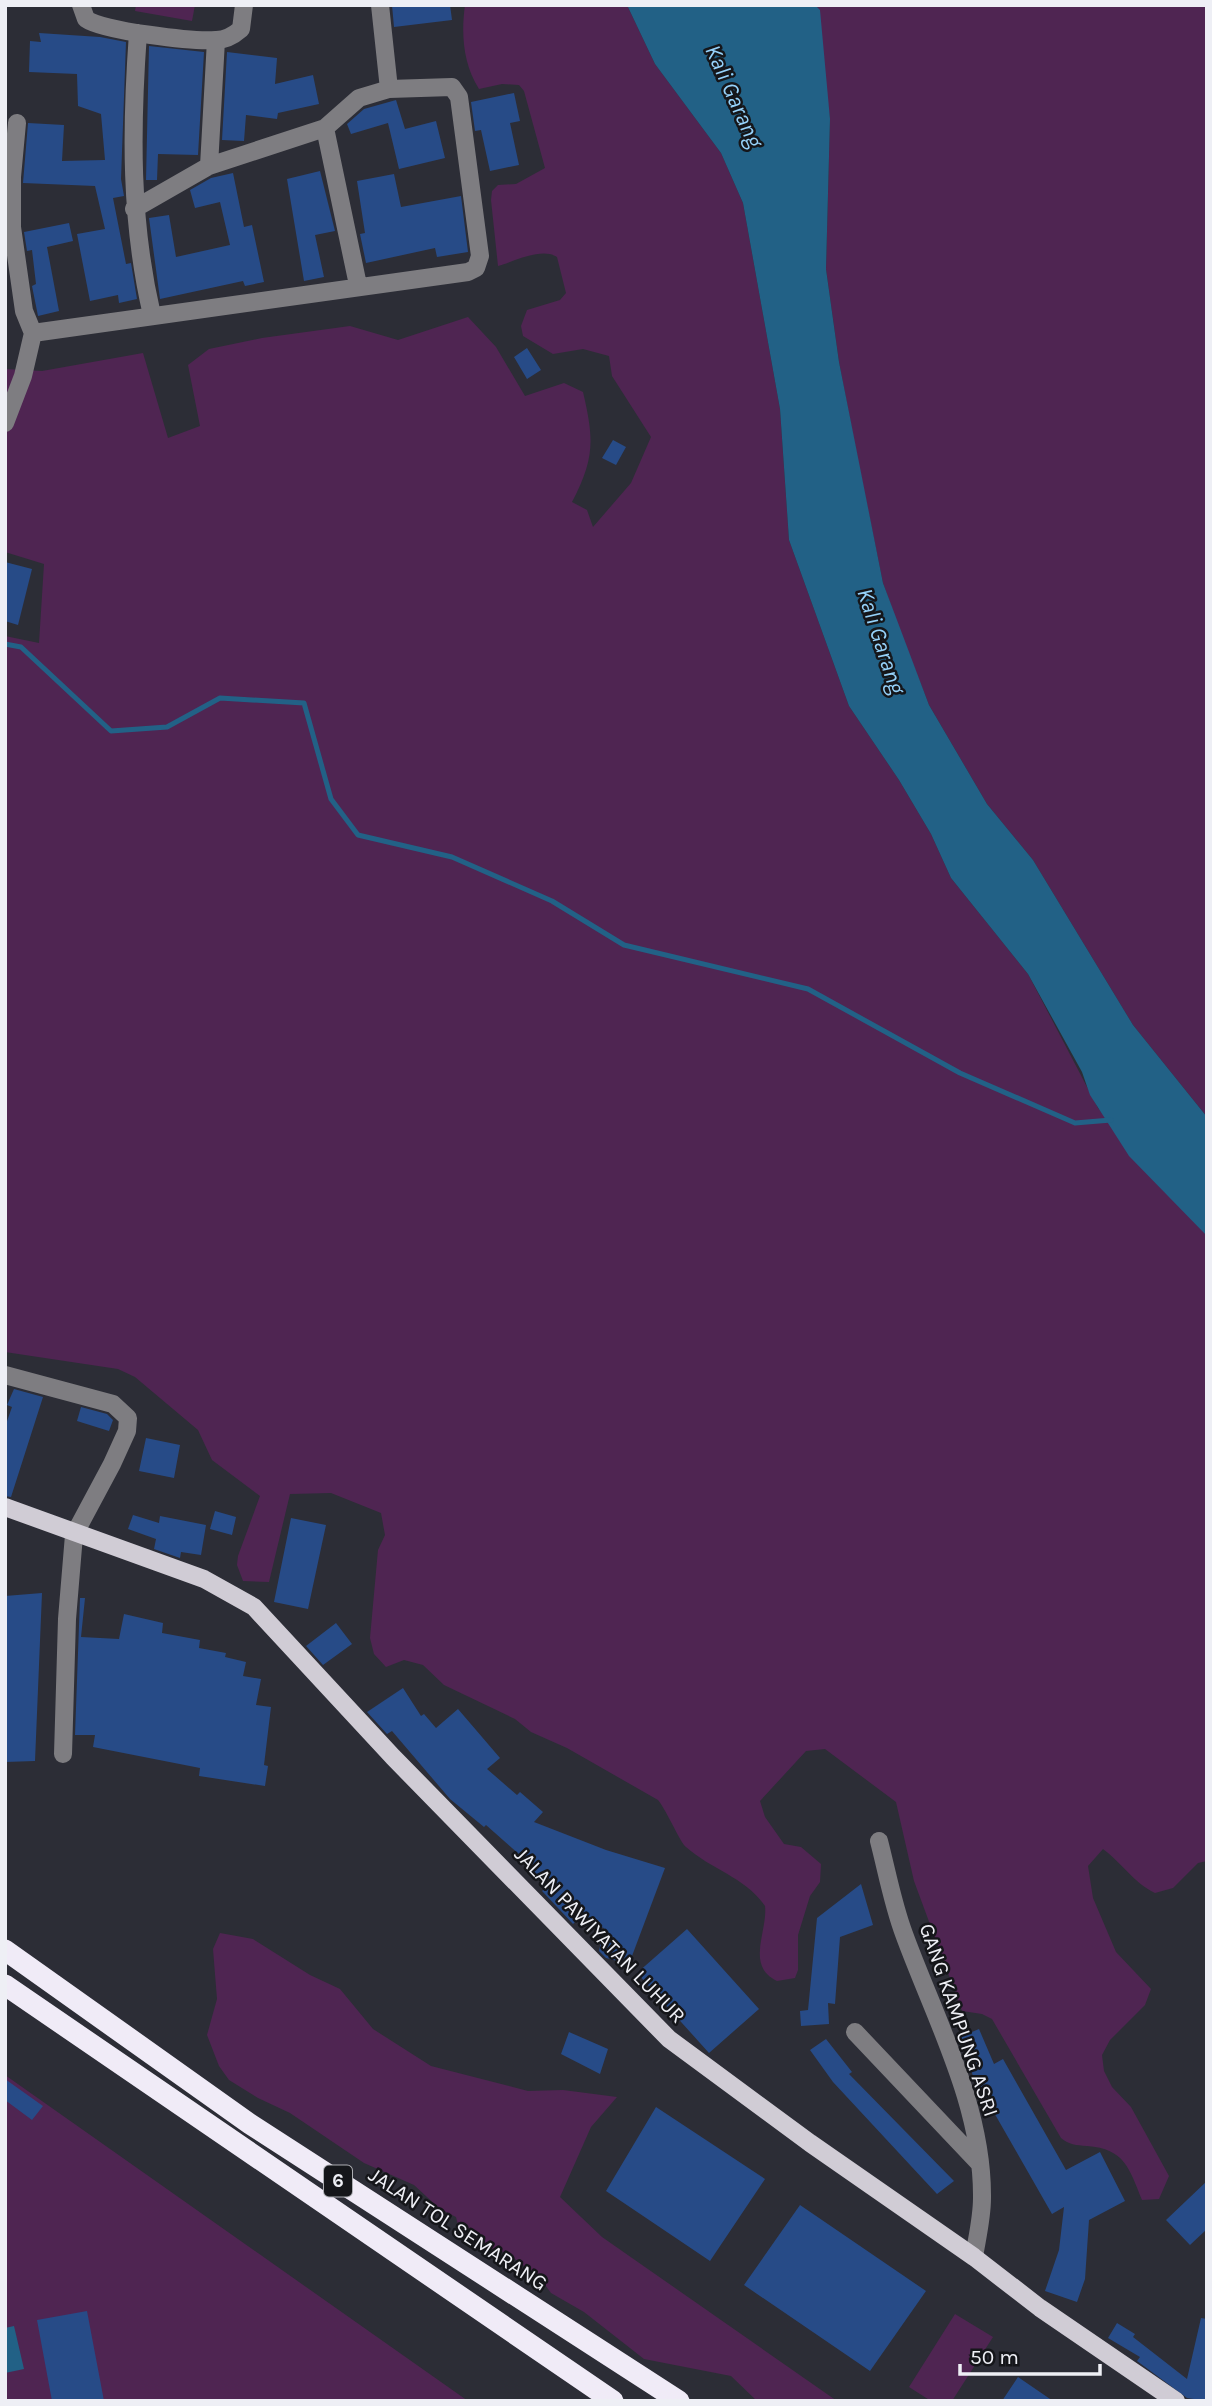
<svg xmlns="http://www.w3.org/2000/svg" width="1212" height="2406" viewBox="0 0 1212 2406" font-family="Karla,sans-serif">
  <rect width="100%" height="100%" fill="#2c2d36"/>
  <path fill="#4f2552" d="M136,5H195L192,21L135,11Z
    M465,5H627L655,64L721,153L743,203L780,409L789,540L849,706L899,780L931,834L951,878L1028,974L1098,1108L1207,1236V1861L1198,1863L1173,1888L1155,1893C1134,1883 1122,1863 1103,1849L1088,1866L1093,1898L1116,1952L1151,1989L1145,2005L1110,2040L1102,2055L1104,2071L1112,2087L1131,2107L1169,2176L1159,2199L1142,2200C1129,2168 1125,2149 1087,2146C1076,2145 1069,2145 1061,2138L992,2019L982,2014L962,2011L914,1881L896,1802L825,1749L806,1751L760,1801L765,1817L784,1844L801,1847L821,1864L820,1882L810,1896L798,1935V1970L795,1978L777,1981C745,1966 768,1931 765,1906C745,1877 712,1870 686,1847C681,1844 667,1811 658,1800L567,1748L531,1732L515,1719L444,1685L423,1665L404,1660L386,1667L374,1654L370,1638L378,1550L385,1535L381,1513L331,1493L290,1494L269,1582L243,1581L237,1565L238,1556L260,1496L212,1460L198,1430L135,1377L118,1369L5,1352V636L39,643L44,564L5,552V369L42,371L143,353L168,438L200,426L188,365L209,349L262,338L350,326L398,340L468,317L496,347L525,396L564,383L583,392C594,439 595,458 572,502L587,510L593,527L631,483L651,437L612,376L609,356L583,349L553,354L523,336L521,326L527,310L560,300L566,293L557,257C542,247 515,261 498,266L491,200L492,191L498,185L516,184L545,168L524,91L519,85L502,84L479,89C463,64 461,34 465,5Z
    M815,5H1207V1117L1133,1025L1033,860L987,804L929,705L900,631L883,583L859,466L839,362L826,269L830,119Z
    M220,1933L253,1939L310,1975L340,1989L373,2029L431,2066L528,2091L563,2090L617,2097L591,2127L560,2197L602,2237L837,2401H757L731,2376L644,2359L584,2312L551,2293L540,2278L507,2253L489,2248L460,2233L456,2217L440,2209L414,2185L364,2163L290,2113L258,2098L229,2080L219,2066L207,2035L217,1999L213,1949Z
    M5,2075L468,2401H5Z
    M955,2314L993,2337L952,2401H931L909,2387Z"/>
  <path fill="#226186" d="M627,5H815L820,10L830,119L826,269L839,362L883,583L929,705L987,804L1033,860L1133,1025L1207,1117V1236L1129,1156L1090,1095L1082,1072L1028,974L951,878L931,834L899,780L849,706L789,540L780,409L743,203L721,153L655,64Z
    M14,2326L24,2369L5,2373V2328Z"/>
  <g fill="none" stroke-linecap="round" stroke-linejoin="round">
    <path stroke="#226186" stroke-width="5" d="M5,644L21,647L111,731L167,727L220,698L304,703L331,799L358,835L452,857L552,901L624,945L808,989L960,1073L1075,1123L1111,1120"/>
  </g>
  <path fill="#274b87" d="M392,5H450L452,20L394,27Z
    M39,33L100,37L126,42L121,179L124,196L113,198L126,264L131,263L137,299L119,303L118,295L90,301L77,234L105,229L95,186L23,183L28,123L64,125L62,161L105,160L101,114L78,106L77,74L29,72L30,41L41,42Z
    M149,46L204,52L198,155L158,154L157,180H146Z
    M227,52L277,58L275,84L313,75L319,104L278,113L277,119L246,115L244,141L222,140Z
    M514,93L520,121L510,123L519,165L490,171L481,130L475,131L471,102Z
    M396,100L405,129L436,121L445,158L399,169L388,123L351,134L347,124L364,109Z
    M320,171L335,231L315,235L324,277L304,281L287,179Z
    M233,173L244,227L252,225L264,282L245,286L243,281L160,299L149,218L169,215L176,257L230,245L220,202L195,208L190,190L211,178Z
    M394,174L401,207L461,196L468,252L437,257L435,248L366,263L360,234L365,233L357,181Z
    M69,223L73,241L47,247L59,311L38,316L32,286L36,284L32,250L27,251L24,232Z
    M527,348L541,370L527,379L514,357Z
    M613,440L626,447L616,465L602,458Z
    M5,562L32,569L18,625L5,621Z
    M14,1389L43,1397L11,1497L5,1496V1427L12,1407L7,1405Z
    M81,1407L107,1414L113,1420L109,1431L77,1421Z
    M146,1438L180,1445L174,1478L139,1471Z
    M215,1511L236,1517L232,1535L210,1529Z
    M133,1515L159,1523L160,1516L206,1525L201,1555L181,1552L180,1558L154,1549L156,1539L128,1529Z
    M291,1518L326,1525L308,1609L274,1602Z
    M42,1593L35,1761L5,1762V1596Z
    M80,1598H85L81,1637L119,1639L124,1614L163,1623L162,1633L200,1640L199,1648L226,1653L225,1657L246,1662L243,1676L261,1679L256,1705L271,1707L264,1765L268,1766L265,1786L199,1776L200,1768L93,1747L95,1735H75Z
    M336,1623L352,1644L323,1665L306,1646Z
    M403,1688L421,1716L424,1714L436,1728L458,1709L500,1758L487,1769L517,1795L520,1792L543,1812L534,1822L606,1850L665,1868L629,1964L606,1958L599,1951L604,1928L577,1920L573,1924L542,1891L554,1880L525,1870L528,1862L486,1825L484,1827L450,1799L392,1731L387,1734L367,1712Z
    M861,1884L873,1925L840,1937L835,2004L828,2003L829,2024L801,2026L800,2011L808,2010L817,1918Z
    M687,1929L759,2009L709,2053L637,1973Z
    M979,2029L994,2064L1003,2059L1066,2170L1100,2152L1125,2201L1089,2220L1085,2279L1077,2302L1045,2291L1059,2250L1064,2207L1052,2214L973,2076L960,2037Z
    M569,2032L608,2049L600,2074L561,2054Z
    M826,2039L852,2072L849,2074L954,2181L937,2194L833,2082L810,2050Z
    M5,2079L43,2106L32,2120L5,2100Z
    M656,2107L765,2179L710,2261L606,2191Z
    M1207,2181V2229L1190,2245L1166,2220Z
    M800,2205L926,2291L870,2371L744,2285Z
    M87,2311L104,2401H52L37,2320Z
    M1201,2318L1207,2319V2401L1187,2398L1137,2361L1140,2357L1108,2338L1117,2323L1135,2334L1133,2337L1187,2379Z
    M1018,2377L1053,2401H1002Z"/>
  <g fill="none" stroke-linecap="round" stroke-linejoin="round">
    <path stroke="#7e7d81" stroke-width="18" d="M81,5L86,19C103,31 194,42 216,40C226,40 233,36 241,29L244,5
      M138,33C131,129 130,221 152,315
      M325,128L358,285
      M209,166L216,40
      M134,209L209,166L325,128L359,98L389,89
      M33,333L468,272L476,268L480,256L459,97L452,87L389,89L380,5
      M5,423L23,376L33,333L24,311L12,227V177L17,123
      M5,1375L113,1404L128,1418L127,1431L112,1464L74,1535L67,1619L63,1754
      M879,1841C887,1872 893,1905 904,1934C935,2019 983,2106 982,2198C982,2218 977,2238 974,2257
      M855,2032L980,2164"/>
    <path stroke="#d0ccd5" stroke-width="18" d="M5,1507L204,1579L254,1607L393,1757L669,2039L810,2143L974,2257L1040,2308L1176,2401"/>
    <path stroke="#f0ebf7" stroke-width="21" d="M5,1950L250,2124L679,2401
      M5,1985L613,2401"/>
  </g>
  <g text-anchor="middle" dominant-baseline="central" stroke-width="5" stroke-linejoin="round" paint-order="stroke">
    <rect fill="#15161a" stroke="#adaeb3" stroke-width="2" x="324" y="2165.5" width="28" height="31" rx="5"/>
    <g font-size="19" font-weight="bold" fill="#eeeff5">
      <text x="338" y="2181">6</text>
    </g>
    <g font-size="21" fill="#eeeff5" stroke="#15161a">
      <text transform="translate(600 1935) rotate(46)">JALAN PAWIYATAN LUHUR</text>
      <text transform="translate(959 2020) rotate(71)">GANG KAMPUNG ASRI</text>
      <text transform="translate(458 2229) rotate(33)">JALAN TOL SEMARANG</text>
    </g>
    <g font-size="23" font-style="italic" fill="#96d2fa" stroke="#15161a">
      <text transform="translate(734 96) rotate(66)">Kali Garang</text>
      <text transform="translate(881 641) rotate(72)">Kali Garang</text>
    </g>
  </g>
  <rect width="1212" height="2406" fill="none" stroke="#eeeff5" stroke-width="14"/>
  <path d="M960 2364v10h140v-10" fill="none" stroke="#eeeff5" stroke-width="3.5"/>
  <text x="970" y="2364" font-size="21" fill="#eeeff5" stroke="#15161a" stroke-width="5" paint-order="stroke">50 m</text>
</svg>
